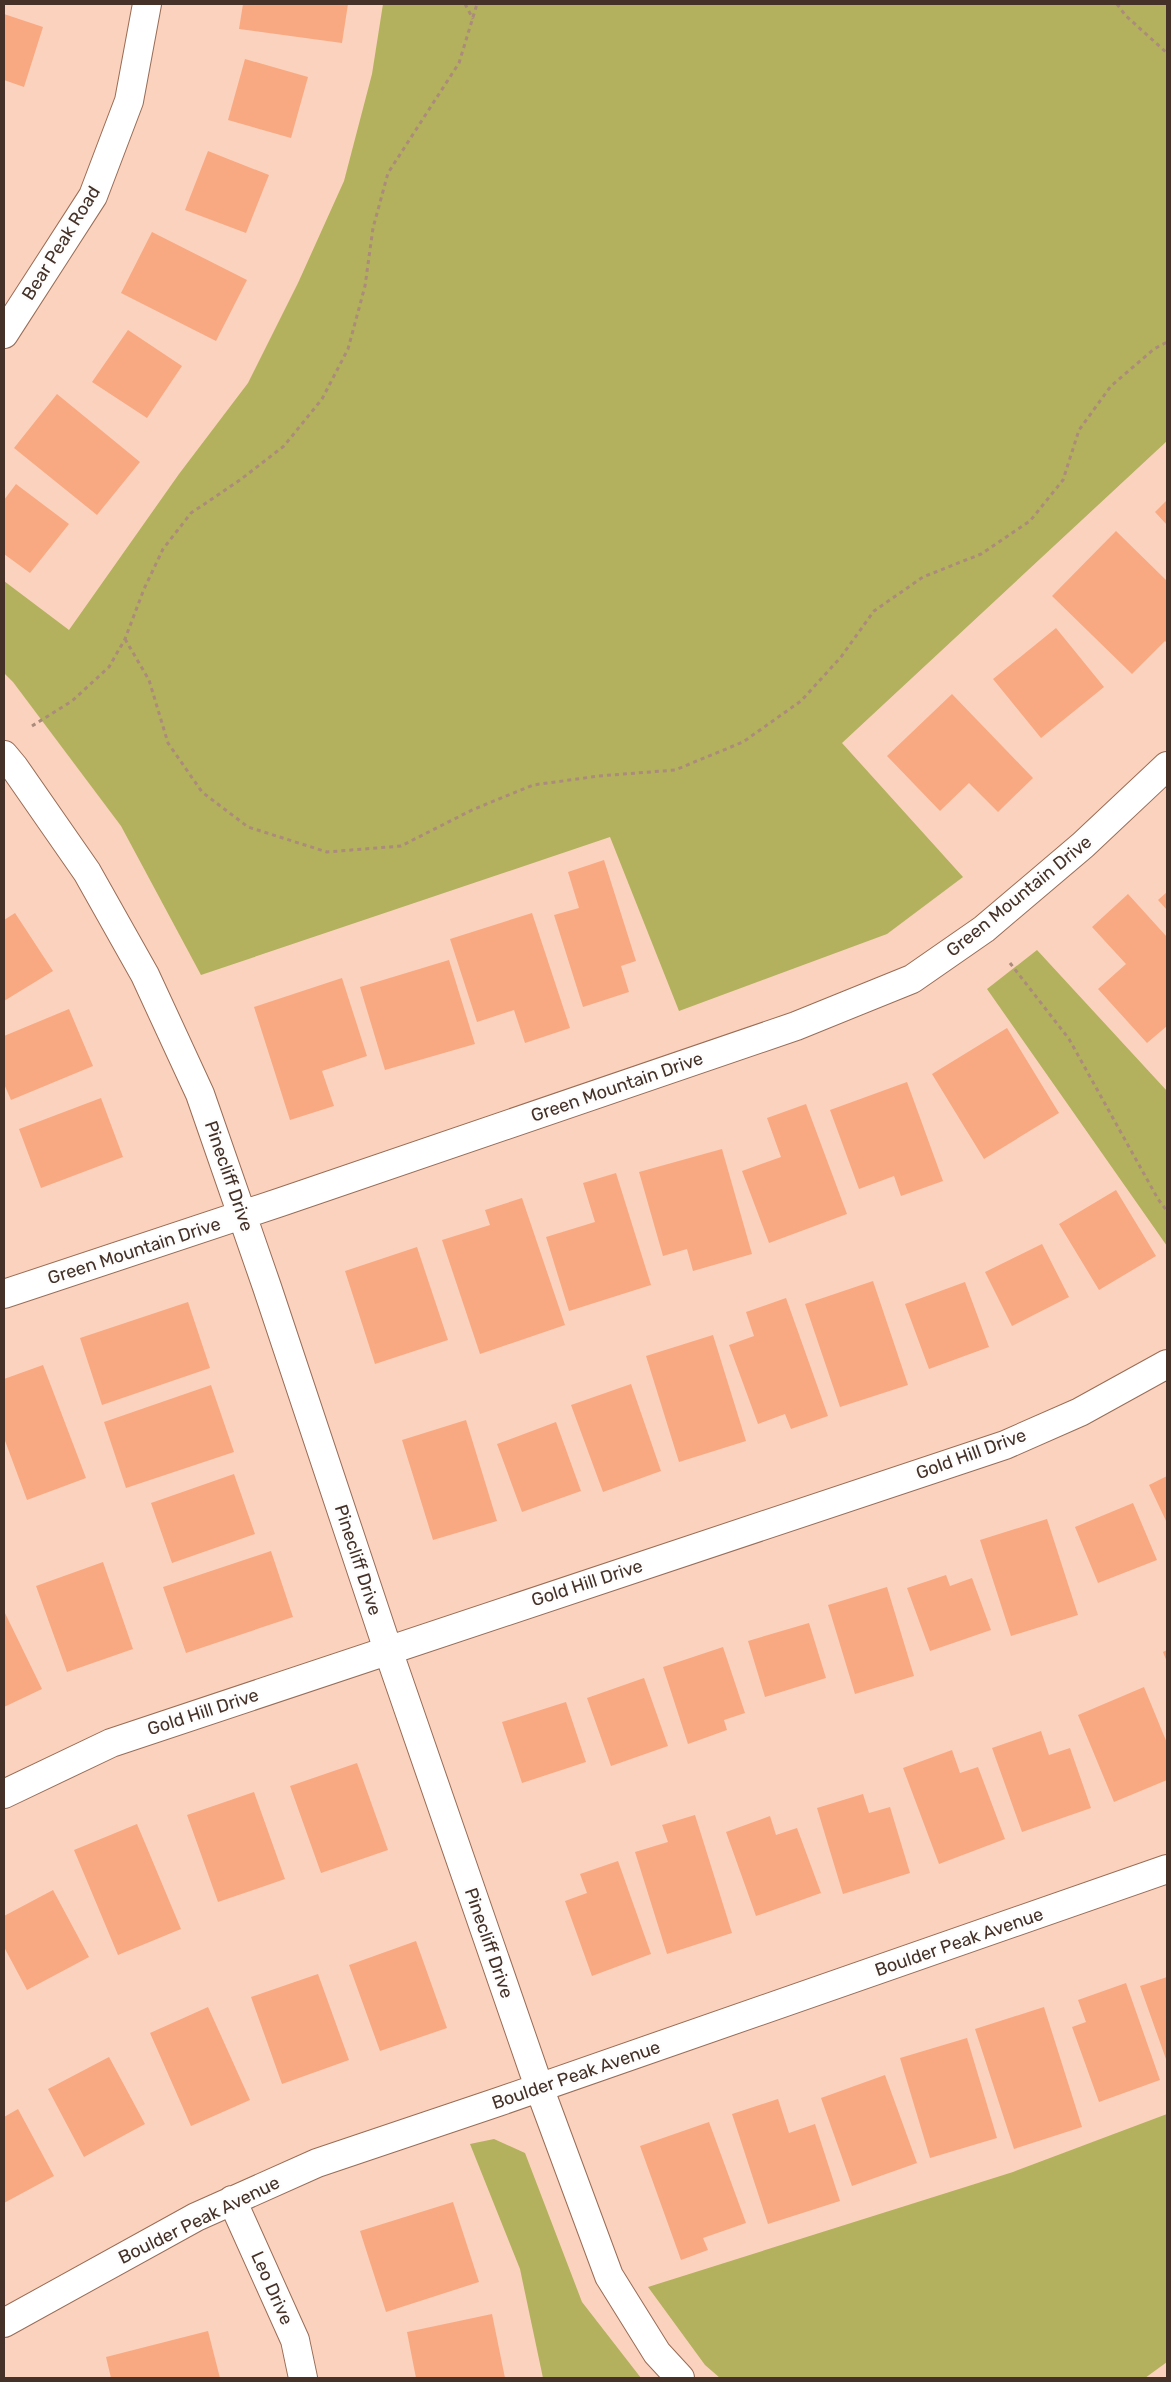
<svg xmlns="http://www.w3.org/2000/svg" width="1171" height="2382" viewBox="0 0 1171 2382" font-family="Rubik,sans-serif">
  <rect width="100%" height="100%" fill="#fbd2be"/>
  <path fill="#b3b15d" d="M383,4H1167V441L842,743L963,877L887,934L679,1011L610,837L201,975L121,826L13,682L4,673V581L69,630L179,474L248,383L298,283L344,181L372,74Z
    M1037,950L1167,1091V1246L987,989Z
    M1167,2114V2362L1145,2378H720L705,2365L648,2287L1013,2172Z
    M494,2139L525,2153L582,2302L641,2378H543L520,2269L470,2144Z"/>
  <path fill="#f8a981" d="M243,4H348L342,43L239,29Z
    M4,14L43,27L24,87L4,80Z
    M245,59L308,77L291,138L228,120Z
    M208,151L269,175L246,233L185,210Z
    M152,232L247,280L216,341L121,293Z
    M128,330L182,366L147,418L92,382Z
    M57,394L140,462L97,515L14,448Z
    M16,484L69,524L30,573L4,554V500Z
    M1167,500V525L1155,512Z
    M1116,531L1167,581V643L1165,641L1132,674L1052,596Z
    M1056,628L1104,687L1041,738L993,679Z
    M952,694L1033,778L998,812L969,783L940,811L887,756Z
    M604,860L636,961L621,966L629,992L583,1007L554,915L579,908L568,872Z
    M1167,892V910L1158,900Z
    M1128,894L1167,937V1026L1147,1043L1098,989L1126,964L1092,927Z
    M15,913L53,971L4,1001V920Z
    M532,913L570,1028L525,1043L514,1010L477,1022L450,939Z
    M449,960L475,1044L385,1070L360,987Z
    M342,978L367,1056L322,1071L334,1106L290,1120L254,1007Z
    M69,1009L93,1066L11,1100L4,1084V1036Z
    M1007,1028L1059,1113L984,1159L932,1074Z
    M907,1082L943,1181L901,1196L894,1176L859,1189L830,1110Z
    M101,1098L123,1157L41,1188L19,1129Z
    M806,1104L847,1214L769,1243L742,1171L781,1157L767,1118Z
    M722,1149L752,1254L693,1271L687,1249L663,1256L639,1172Z
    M616,1173L651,1285L569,1311L546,1237L595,1222L583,1183Z
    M1116,1190L1156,1256L1099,1290L1059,1224Z
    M522,1198L565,1325L480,1354L442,1240L490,1225L485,1210Z
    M1042,1244L1069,1297L1012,1326L985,1272Z
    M417,1247L448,1340L375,1364L345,1271Z
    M873,1281L908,1385L840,1407L805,1304Z
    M965,1282L989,1347L929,1369L905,1304Z
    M786,1298L828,1416L791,1429L785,1414L758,1424L729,1345L754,1336L746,1312Z
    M188,1302L210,1368L102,1405L80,1338Z
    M713,1335L746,1441L679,1462L646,1356Z
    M43,1365L86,1478L27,1500L4,1438V1379Z
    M631,1384L661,1471L603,1492L571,1405Z
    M211,1385L234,1452L126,1488L104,1422Z
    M466,1420L497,1521L433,1540L402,1440Z
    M556,1422L581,1491L522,1512L497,1444Z
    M234,1474L255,1534L172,1563L151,1503Z
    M1167,1476V1523L1149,1485Z
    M1133,1503L1157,1560L1098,1583L1075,1527Z
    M1047,1519L1078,1615L1011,1636L980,1540Z
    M271,1551L293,1617L186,1653L163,1587Z
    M103,1562L133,1649L67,1672L36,1586Z
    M946,1575L950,1586L972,1578L991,1630L930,1651L907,1588Z
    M887,1587L914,1676L855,1694L828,1605Z
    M4,1611L42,1689L4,1707Z
    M809,1623L826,1678L765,1697L748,1641Z
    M723,1647L745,1713L724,1720L727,1730L688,1744L663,1667Z
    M1167,1650V1662L1163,1652Z
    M644,1678L668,1746L611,1766L587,1698Z
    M1144,1687L1167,1743V1780L1114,1802L1078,1715Z
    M566,1702L586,1762L522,1783L502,1722Z
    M1041,1731L1049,1755L1070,1748L1091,1808L1022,1832L992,1748Z
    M952,1750L960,1773L978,1767L1005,1839L939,1864L903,1768Z
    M357,1763L388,1850L321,1873L290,1786Z
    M254,1792L285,1879L218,1902L187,1815Z
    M863,1794L869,1813L890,1807L910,1873L843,1894L817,1808Z
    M695,1815L732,1933L667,1954L635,1852L668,1842L662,1825Z
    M770,1816L776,1835L797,1828L821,1893L756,1916L726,1832Z
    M137,1824L181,1929L118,1955L74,1850Z
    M618,1861L651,1954L592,1976L565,1901L587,1893L580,1874Z
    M53,1890L89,1957L27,1990L4,1947V1916Z
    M416,1941L447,2028L380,2051L349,1965Z
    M318,1974L349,2060L282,2084L251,1997Z
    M1167,1977V2062L1140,1986Z
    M1126,1983L1160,2080L1099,2102L1072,2027L1086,2022L1078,2000Z
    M208,2007L250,2100L191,2126L150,2033Z
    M1044,2007L1082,2127L1014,2149L975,2029Z
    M967,2038L997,2138L930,2158L900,2058Z
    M109,2057L145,2124L84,2157L48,2089Z
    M885,2075L917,2163L852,2186L821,2098Z
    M778,2099L789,2133L815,2124L840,2201L768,2224L732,2114Z
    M18,2109L54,2176L4,2203V2117Z
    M709,2122L746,2223L703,2238L708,2250L681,2260L640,2146Z
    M453,2202L479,2282L386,2312L360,2231Z
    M492,2314L505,2378H416L407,2332Z
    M208,2331L220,2378H111L106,2357Z"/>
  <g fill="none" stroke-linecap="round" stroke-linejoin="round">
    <g stroke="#996c55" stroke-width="30">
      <path id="minor" d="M4,334L93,196L129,101L147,4
        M4,755L14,767L87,872L145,975L200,1094L267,1287L388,1650L539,2087L609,2276L657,2353L680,2378
        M4,1294L281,1202L796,1026L912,979L984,929L1083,845L1167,766
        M4,1794L111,1743L1005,1445L1080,1412L1167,1364
        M232,2200L295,2340L303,2378
        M4,2323L196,2217L317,2163L498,2102L1167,1869"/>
    </g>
    <path stroke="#ab8b7c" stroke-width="3" stroke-dasharray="4 4" stroke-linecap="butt" d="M465,4L473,19
      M1117,4L1125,15L1167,53
      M125,639L149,680L168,743L202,792L248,827L327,852L401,846L472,810L533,785L599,776L675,770L743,742L801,701L841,657L874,611L923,577L981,554L1030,521L1063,480L1079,430L1111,386L1154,349L1167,342
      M32,726L72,701L109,667L125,639L144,589L163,549L191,513L240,480L284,446L322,399L348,349L365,286L373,228L388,173L459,63L477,4
      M1010,963L1069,1039L1158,1199L1167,1211"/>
    <use href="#minor" stroke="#fff" stroke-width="28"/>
  </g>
  <g text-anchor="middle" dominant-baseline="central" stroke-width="5" stroke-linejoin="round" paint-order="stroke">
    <g font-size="18" fill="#453127" stroke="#fdfdfd">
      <text transform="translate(61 243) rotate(-58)">Bear Peak Road</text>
      <text transform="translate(1019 896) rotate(-39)">Green Mountain Drive</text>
      <text transform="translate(617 1087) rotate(-19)">Green Mountain Drive</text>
      <text transform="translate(229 1176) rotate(71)">Pinecliff Drive</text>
      <text transform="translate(134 1251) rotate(-18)">Green Mountain Drive</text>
      <text transform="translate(971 1454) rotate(-20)">Gold Hill Drive</text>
      <text transform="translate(358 1560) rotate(72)">Pinecliff Drive</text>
      <text transform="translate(587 1583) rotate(-18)">Gold Hill Drive</text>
      <text transform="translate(203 1712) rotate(-18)">Gold Hill Drive</text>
      <text transform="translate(959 1942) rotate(-19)">Boulder Peak Avenue</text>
      <text transform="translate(489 1943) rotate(71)">Pinecliff Drive</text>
      <text transform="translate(576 2075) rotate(-19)">Boulder Peak Avenue</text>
      <text transform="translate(199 2220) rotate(-26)">Boulder Peak Avenue</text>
      <text transform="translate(272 2288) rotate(66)">Leo Drive</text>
    </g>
  </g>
  <rect width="1171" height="2382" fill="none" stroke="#453127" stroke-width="10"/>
</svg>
